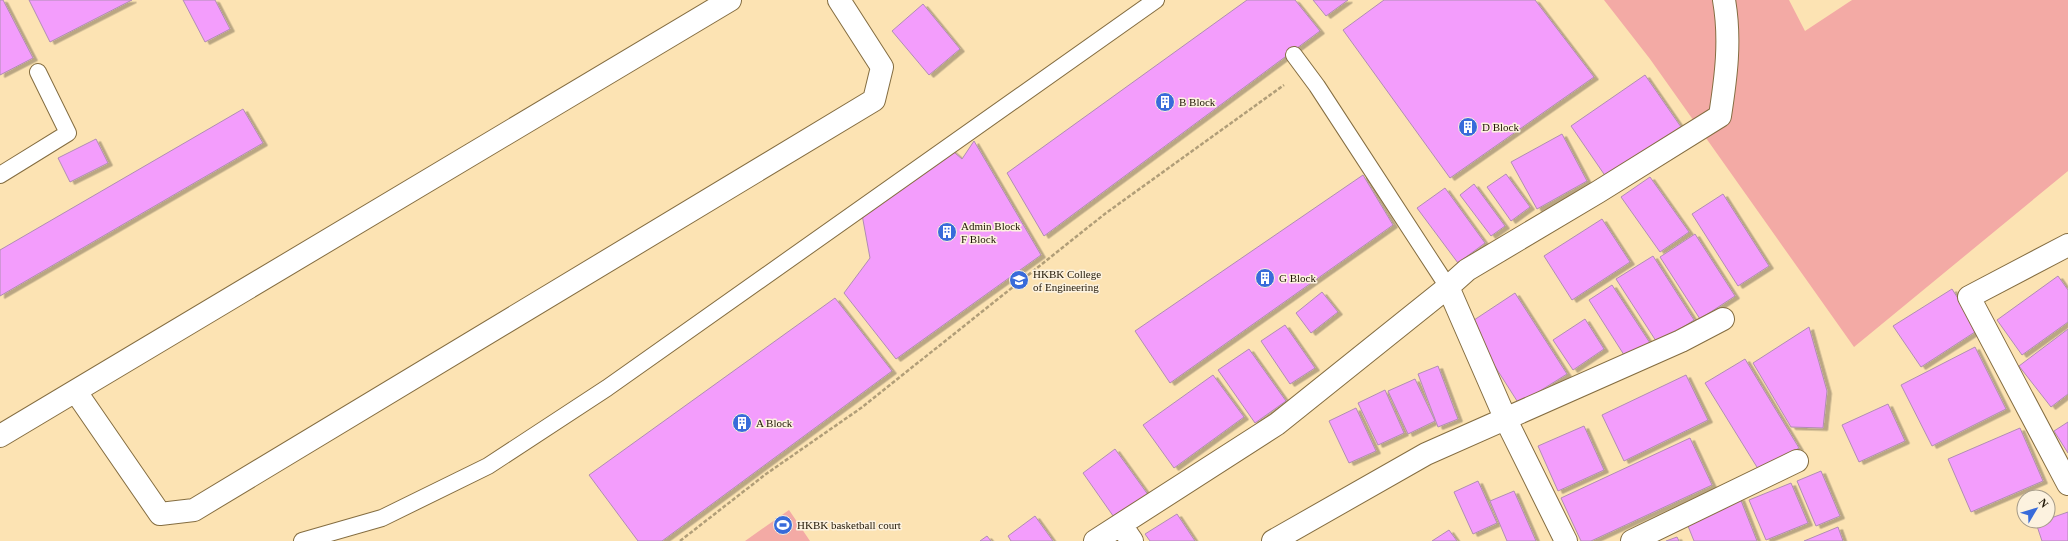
<svg xmlns="http://www.w3.org/2000/svg" width="2068" height="541" viewBox="0 0 2068 541" font-family="Georgia,serif">
  <defs>
    <filter id="shadow"><feDropShadow dx="4.5" dy="2.5" stdDeviation="0" flood-color="#0004"/></filter>
  </defs>
  <rect width="100%" height="100%" fill="#fce3b3"/>
  <path fill="#f3aaa5" d="M1604,0H1789L1805,31L1852,0H2068V171L1854,347L1650,59Z
    M789,510L810,541H745Z"/>
  <path fill="#f39dfc" stroke="#b08db3" filter="url(#shadow)" d="M0,0H3L33,58L0,75Z
    M29,0H132L50,42Z
    M183,0H215L230,29L205,42Z
    M1247,0H1295L1320,31L1044,236L1007,173Z
    M1313,0H1348L1326,16Z
    M1384,0H1535L1594,77L1450,178L1343,30Z
    M923,4L960,49L929,75L892,31Z
    M1645,75L1681,127L1606,177L1571,126Z
    M243,109L263,143L0,296V250Z
    M1562,134L1587,181L1537,209L1511,162Z
    M96,139L108,163L70,182L58,158Z
    M974,141L1041,255L896,359L844,293L870,258L861,209L948,147L962,159Z
    M1506,174L1530,207L1511,221L1487,187Z
    M1363,175L1393,225L1170,383L1135,331Z
    M1650,177L1689,232L1660,252L1621,197Z
    M1474,184L1505,226L1491,236L1460,195Z
    M1445,188L1485,243L1458,263L1417,208Z
    M1723,194L1769,266L1738,286L1692,214Z
    M1602,219L1630,262L1572,300L1544,256Z
    M1695,234L1735,296L1700,319L1660,257Z
    M1653,256L1694,320L1658,344L1616,279Z
    M2058,276L2068,290V322L2022,355L1997,320Z
    M1612,285L1650,343L1626,358L1589,300Z
    M1952,289L1978,330L1921,367L1893,326Z
    M1322,292L1338,312L1311,333L1296,313Z
    M1515,293L1567,374L1519,404L1468,324Z
    M835,298L892,371L662,541H638L589,475Z
    M1585,319L1604,349L1573,370L1553,340Z
    M1285,325L1315,368L1290,384L1261,341Z
    M1809,327L1827,391L1823,428L1791,427L1753,363Z
    M2068,329V394L2051,407L2019,366Z
    M1975,347L2006,409L1932,446L1901,385Z
    M1249,349L1286,401L1255,423L1218,370Z
    M1745,359L1799,448L1760,472L1705,383Z
    M1438,366L1458,419L1438,427L1418,374Z
    M1213,375L1244,417L1174,468L1143,425Z
    M1686,375L1708,420L1624,461L1602,415Z
    M1415,379L1435,421L1408,434L1388,391Z
    M1385,390L1404,433L1378,445L1358,403Z
    M1888,404L1905,441L1859,462L1842,425Z
    M1356,408L1376,451L1349,463L1329,421Z
    M2068,422V453L2054,431Z
    M1584,426L1604,470L1558,491L1538,446Z
    M2020,428L2043,481L1971,512L1948,459Z
    M1690,438L1712,485L1591,541H1581L1561,498Z
    M1115,449L1149,496L1116,520L1083,473Z
    M1821,471L1840,516L1816,526L1797,481Z
    M1478,481L1497,523L1473,534L1454,492Z
    M1791,483L1808,523L1766,540L1749,500Z
    M1514,491L1536,541H1507L1490,501Z
    M1740,498L1757,541H1694L1686,521Z
    M2068,512V541H2042L2036,523L2048,521V519Z
    M1177,514L1195,541H1150L1145,534Z
    M1035,516L1053,541H1011L1008,536Z
    M1838,527L1843,541H1804Z
    M1449,530L1457,541H1432Z
    M987,536L991,541H980Z
    M1677,537L1679,541H1666Z"/>
  <g fill="none" stroke-linecap="round" stroke-linejoin="round">
    <g stroke="#846d41" stroke-width="18">
      <path id="lane" d="M1294,55L1317,86L1448,287
        M0,175L68,133L38,72
        M302,541L382,518L488,466L607,388L1156,0"/>
    </g>
    <g stroke="#846d41" stroke-width="24">
      <path id="street" d="M2068,245L1969,297L2068,484
        M1448,287L1506,420L1566,541
        M76,392L160,514L194,510L874,100L882,67L839,0
        M0,436L730,0
        M1121,525L1132,541
        M1095,541L1277,424L1448,287L1467,270L1598,192L1720,116C1726,77 1731,40 1724,0
        M1273,541L1426,454L1681,341L1723,319
        M1632,541L1797,461"/>
    </g>
    <path stroke="#b19e78" stroke-width="2.5" stroke-dasharray="4 2" stroke-linecap="butt" d="M680,541L766,474L861,408L1106,213L1284,85"/>
    <use href="#lane" stroke="#fff" stroke-width="16"/>
    <use href="#street" stroke="#fff" stroke-width="22"/>
  </g>
  <defs>
    <g id="building-disc" transform="scale(1)"><circle r="9.5" fill="#386bda" stroke="#fcf2df"/><path d="M-4-6H4V6H1V3H-1V6H-4ZM-2.5-4.3h1.7v1.8h-1.7ZM.8-4.3h1.7v1.8H.8ZM-2.5-1h1.7V.8h-1.7ZM.8-1h1.7V.8H.8Z" fill="#fff"/></g>
    <g id="university-disc" transform="scale(1)"><circle r="9.5" fill="#386bda" stroke="#fcf2df"/><path d="M0-5L7-2L0 1L-7-2ZM-4 1L0 2.5L4 1V4Q0 6-4 4Z" fill="#fff"/></g>
    <g id="stadium-disc" transform="scale(1)"><circle r="9.5" fill="#386bda" stroke="#fcf2df"/><path d="M0-5a6.5 5 0 1 0 0 10a6.5 5 0 1 0 0-10ZM-3.5-1.8h7v3.6h-7Z" fill="#fff"/></g>
  </defs>
  <g fill-rule="evenodd">
    <use href="#building-disc" x="1165" y="102"/>
    <use href="#building-disc" x="1468" y="127"/>
    <use href="#building-disc" x="947" y="232"/>
    <use href="#building-disc" x="1265" y="278"/>
    <use href="#university-disc" x="1019" y="280"/>
    <use href="#building-disc" x="742" y="423"/>
    <use href="#stadium-disc" x="783" y="525"/>
  </g>
  <g text-anchor="middle" dominant-baseline="central" stroke-width="3" stroke-linejoin="round" paint-order="stroke">
    <g font-size="11" fill="#1f1605" stroke="#fcf2df" text-anchor="start">
      <text x="1179" y="102">B Block</text>
      <text x="1482" y="127">D Block</text>
      <text x="961" y="226">Admin Block<tspan x="961" dy="13">F Block</tspan></text>
      <text x="1033" y="274">HKBK College<tspan x="1033" dy="13">of Engineering</tspan></text>
      <text x="1279" y="278">G Block</text>
      <text x="756" y="423">A Block</text>
      <text x="797" y="525">HKBK basketball court</text>
    </g>
  </g>
  <g transform="translate(2036 509) rotate(52)"><circle r="19" fill="#fcf2df" stroke="#a49a88"/>
  <path d="M0-3L7 15L0 10L-7 15Z" fill="#386bda"/>
  <text y="-6" font-size="11" font-weight="bold" text-anchor="middle" fill="#1f1605">N</text>
  </g>
</svg>
